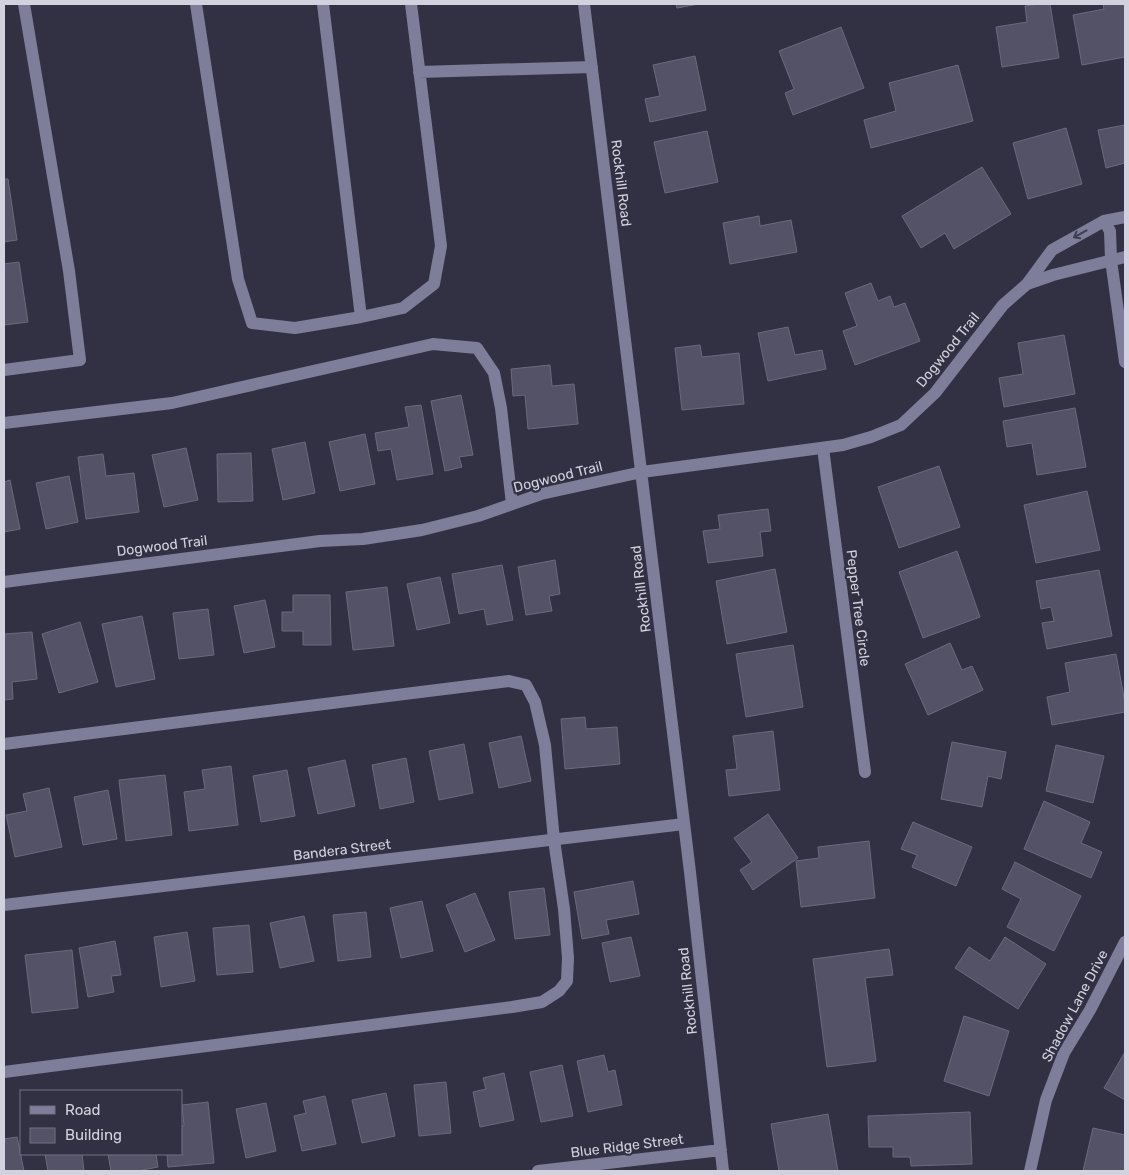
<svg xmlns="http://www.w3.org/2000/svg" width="1129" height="1175" viewBox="0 0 1129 1175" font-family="Rubik,sans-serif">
  <rect width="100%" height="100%" fill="#323144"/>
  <path fill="#535266" stroke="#6a697e" d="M676,4H699L677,8Z
    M1039,4H1050L1059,58L1002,67L996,27L1027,22L1025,6Z
    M1103,4H1125V57L1082,65L1073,15L1104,9Z
    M841,27L864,88L793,115L785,93L794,89L779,51Z
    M695,56L706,110L650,122L645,99L660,96L653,65Z
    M958,65L973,121L871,148L864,120L896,111L889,83Z
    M1125,125V163L1106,168L1098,130Z
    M1066,128L1082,184L1028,199L1013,143Z
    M707,131L718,182L665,193L654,142Z
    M982,167L1011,214L954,249L945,233L921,248L902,216Z
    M4,179H8L17,240L4,242Z
    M759,216L760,226L791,220L797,252L730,264L723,223Z
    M19,262L28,322L4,325V264Z
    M871,283L878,301L890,296L894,307L905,303L920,341L855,365L843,331L857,326L845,293Z
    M788,327L795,355L822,350L826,369L768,381L758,333Z
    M1064,335L1075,394L1004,407L999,378L1023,374L1018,343Z
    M700,345L702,357L739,353L744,404L682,410L675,348Z
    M550,365L552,386L574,384L578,424L528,429L525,395L513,396L511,369Z
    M461,395L473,455L459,457L462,467L445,471L431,401Z
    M421,405L433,474L397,480L391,449L378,451L375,433L409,427L405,407Z
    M1075,408L1086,467L1037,475L1032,443L1007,447L1003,421Z
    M365,434L375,484L340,491L329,442Z
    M305,442L315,493L283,500L272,449Z
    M186,448L198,500L164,507L152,455Z
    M251,453L253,501L218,502L217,454Z
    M103,454L106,476L134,473L139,512L86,519L78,457Z
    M939,466L960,527L899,548L878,487Z
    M69,476L78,522L46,529L36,483Z
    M10,480L20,529L4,532V482Z
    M1087,491L1100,550L1036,563L1024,505Z
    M768,509L771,531L760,532L763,556L708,563L703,531L720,529L718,515Z
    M957,551L980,617L923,638L899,572Z
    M555,560L560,594L549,596L552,611L526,615L518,567Z
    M502,565L513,620L487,625L484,609L459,614L452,574Z
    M775,569L787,632L727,644L716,581Z
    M1099,570L1112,636L1047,649L1042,623L1054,621L1051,607L1041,609L1036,581Z
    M440,577L450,623L417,630L407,584Z
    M387,587L394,646L353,650L346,592Z
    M293,595H330L331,645H303V631H282V612H293Z
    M265,600L275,647L244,653L234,606Z
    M208,609L214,655L179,659L173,613Z
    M142,616L155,679L116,687L102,624Z
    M80,622L98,682L59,693L42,634Z
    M32,632L37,679L12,682L13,699L4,700V634Z
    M950,643L962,670L972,666L983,690L928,715L905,664Z
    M793,645L803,707L746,717L736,654Z
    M1116,654L1125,703V712L1052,725L1047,697L1070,692L1065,663Z
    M585,717L586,729L617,727L620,764L565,769L561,719Z
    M773,731L780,790L729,796L726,770L737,769L733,736Z
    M521,736L531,781L499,788L489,743Z
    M952,742L1006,752L1001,779L988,776L982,807L941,799Z
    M464,744L473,793L439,800L429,751Z
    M1056,745L1104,756L1093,803L1046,791Z
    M406,758L414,802L380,809L372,765Z
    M345,760L355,806L318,814L308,768Z
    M231,766L238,825L189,831L184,792L205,789L202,770Z
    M287,770L295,816L261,822L253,776Z
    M165,775L172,835L126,841L119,780Z
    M49,788L62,847L15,857L6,815L27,811L23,794Z
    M108,790L117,839L83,845L74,797Z
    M1044,801L1090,822L1081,843L1102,852L1091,878L1024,849Z
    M768,814L798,858L753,890L740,870L752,862L734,838Z
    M913,822L972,847L956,886L912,867L917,855L901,849Z
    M869,841L875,898L801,907L796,861L819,858L818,847Z
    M1015,862L1081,896L1054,951L1007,927L1021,899L1002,889Z
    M633,881L639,914L606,920L609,934L582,939L574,892Z
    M544,888L550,935L515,939L509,892Z
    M475,893L495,940L465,952L446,905Z
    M422,901L433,951L401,958L390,908Z
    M366,912L371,957L338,961L333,915Z
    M304,916L314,961L280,968L270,923Z
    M249,925L253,972L217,975L213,928Z
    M187,932L195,981L161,987L154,937Z
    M631,937L640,976L610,982L602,943Z
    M1005,937L1046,964L1018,1009L955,968L969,947L990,961Z
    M115,941L121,975L111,976L114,992L88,997L79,948Z
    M889,949L893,975L865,978L876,1061L827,1067L813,959Z
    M72,950L78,1008L32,1013L25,955Z
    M964,1016L1009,1031L989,1096L944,1081Z
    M1125,1052V1100L1104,1088Z
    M604,1055L608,1072L615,1070L622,1105L588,1112L577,1061Z
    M562,1065L573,1116L541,1122L530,1072Z
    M504,1073L514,1120L480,1127L473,1092L486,1089L483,1078Z
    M446,1082L451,1133L419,1136L414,1085Z
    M386,1093L395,1136L362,1143L352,1100Z
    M325,1096L336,1144L302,1151L294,1116L306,1113L303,1101Z
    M208,1102L214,1163L168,1167L167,1154H181V1126H184L182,1105Z
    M266,1103L276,1151L246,1158L236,1109Z
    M970,1112L972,1164L911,1166L910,1157H893V1147H869L868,1116Z
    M828,1114L838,1171H779L771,1124Z
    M1093,1128L1125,1135V1171H1083Z
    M17,1137L24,1171H4V1139Z
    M45,1154H82L84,1171H48Z
    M108,1154H156L158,1167L137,1171H111Z"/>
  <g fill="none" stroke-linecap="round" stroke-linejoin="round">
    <path stroke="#7e7e9b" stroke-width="12" d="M196,4L238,279L252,323L295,328L361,317L403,308L434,284L441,246L411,4
      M323,4L361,317
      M584,4L690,872L723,1171
      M419,72L592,67
      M1104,221L1110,231L1111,260L1125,362
      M1027,284L1053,275L1125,257
      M4,370L80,360L69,271L24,4
      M4,423L172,403L433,344L477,348L494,373L501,408L512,504
      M823,448L865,772
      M4,582L320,541L363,539L422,530L478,516L541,494L642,472L843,445L871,437L901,425L935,393L1003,305L1027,284L1052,250L1104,221L1125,217
      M4,744L509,681L526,685L535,702L545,745L554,840L564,909L568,958L567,981L559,991L542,1002L512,1007L4,1072
      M4,905L684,824
      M538,1171L721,1150
      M1030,1171L1046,1100L1064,1053L1090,1010L1125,942"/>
  </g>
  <defs><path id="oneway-shaft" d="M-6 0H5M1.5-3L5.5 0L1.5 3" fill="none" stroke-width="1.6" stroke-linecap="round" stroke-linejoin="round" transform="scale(1.25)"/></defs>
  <use stroke="#3d3d51" href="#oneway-shaft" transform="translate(1080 234) rotate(151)"/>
  <g text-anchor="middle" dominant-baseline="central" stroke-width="4.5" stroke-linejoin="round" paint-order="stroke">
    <g font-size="14" fill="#d2d2de" stroke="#323144">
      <text transform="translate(621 183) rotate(83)">Rockhill Road</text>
      <text transform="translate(948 350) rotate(-51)">Dogwood Trail</text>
      <text transform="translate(558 477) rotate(-14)">Dogwood Trail</text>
      <text transform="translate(162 546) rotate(-7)">Dogwood Trail</text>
      <text transform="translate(641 589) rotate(-97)">Rockhill Road</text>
      <text transform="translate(858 608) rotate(83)">Pepper Tree Circle</text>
      <text transform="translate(342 850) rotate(-7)">Bandera Street</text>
      <text transform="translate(688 991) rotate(-96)">Rockhill Road</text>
      <text transform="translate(1075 1006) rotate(-62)">Shadow Lane Drive</text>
      <text transform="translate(627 1146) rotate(-7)">Blue Ridge Street</text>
    </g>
  </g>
  <rect width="1129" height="1175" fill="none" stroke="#d2d2de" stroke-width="10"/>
  <rect x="20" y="1090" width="162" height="65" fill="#323144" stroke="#727182"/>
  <rect x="30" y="1106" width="25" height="8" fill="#7e7e9b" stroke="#727182"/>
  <text x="65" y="1115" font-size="15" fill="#d2d2de">Road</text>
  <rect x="30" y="1128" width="25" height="15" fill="#535266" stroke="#727182"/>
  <text x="65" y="1140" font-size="15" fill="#d2d2de">Building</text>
</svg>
